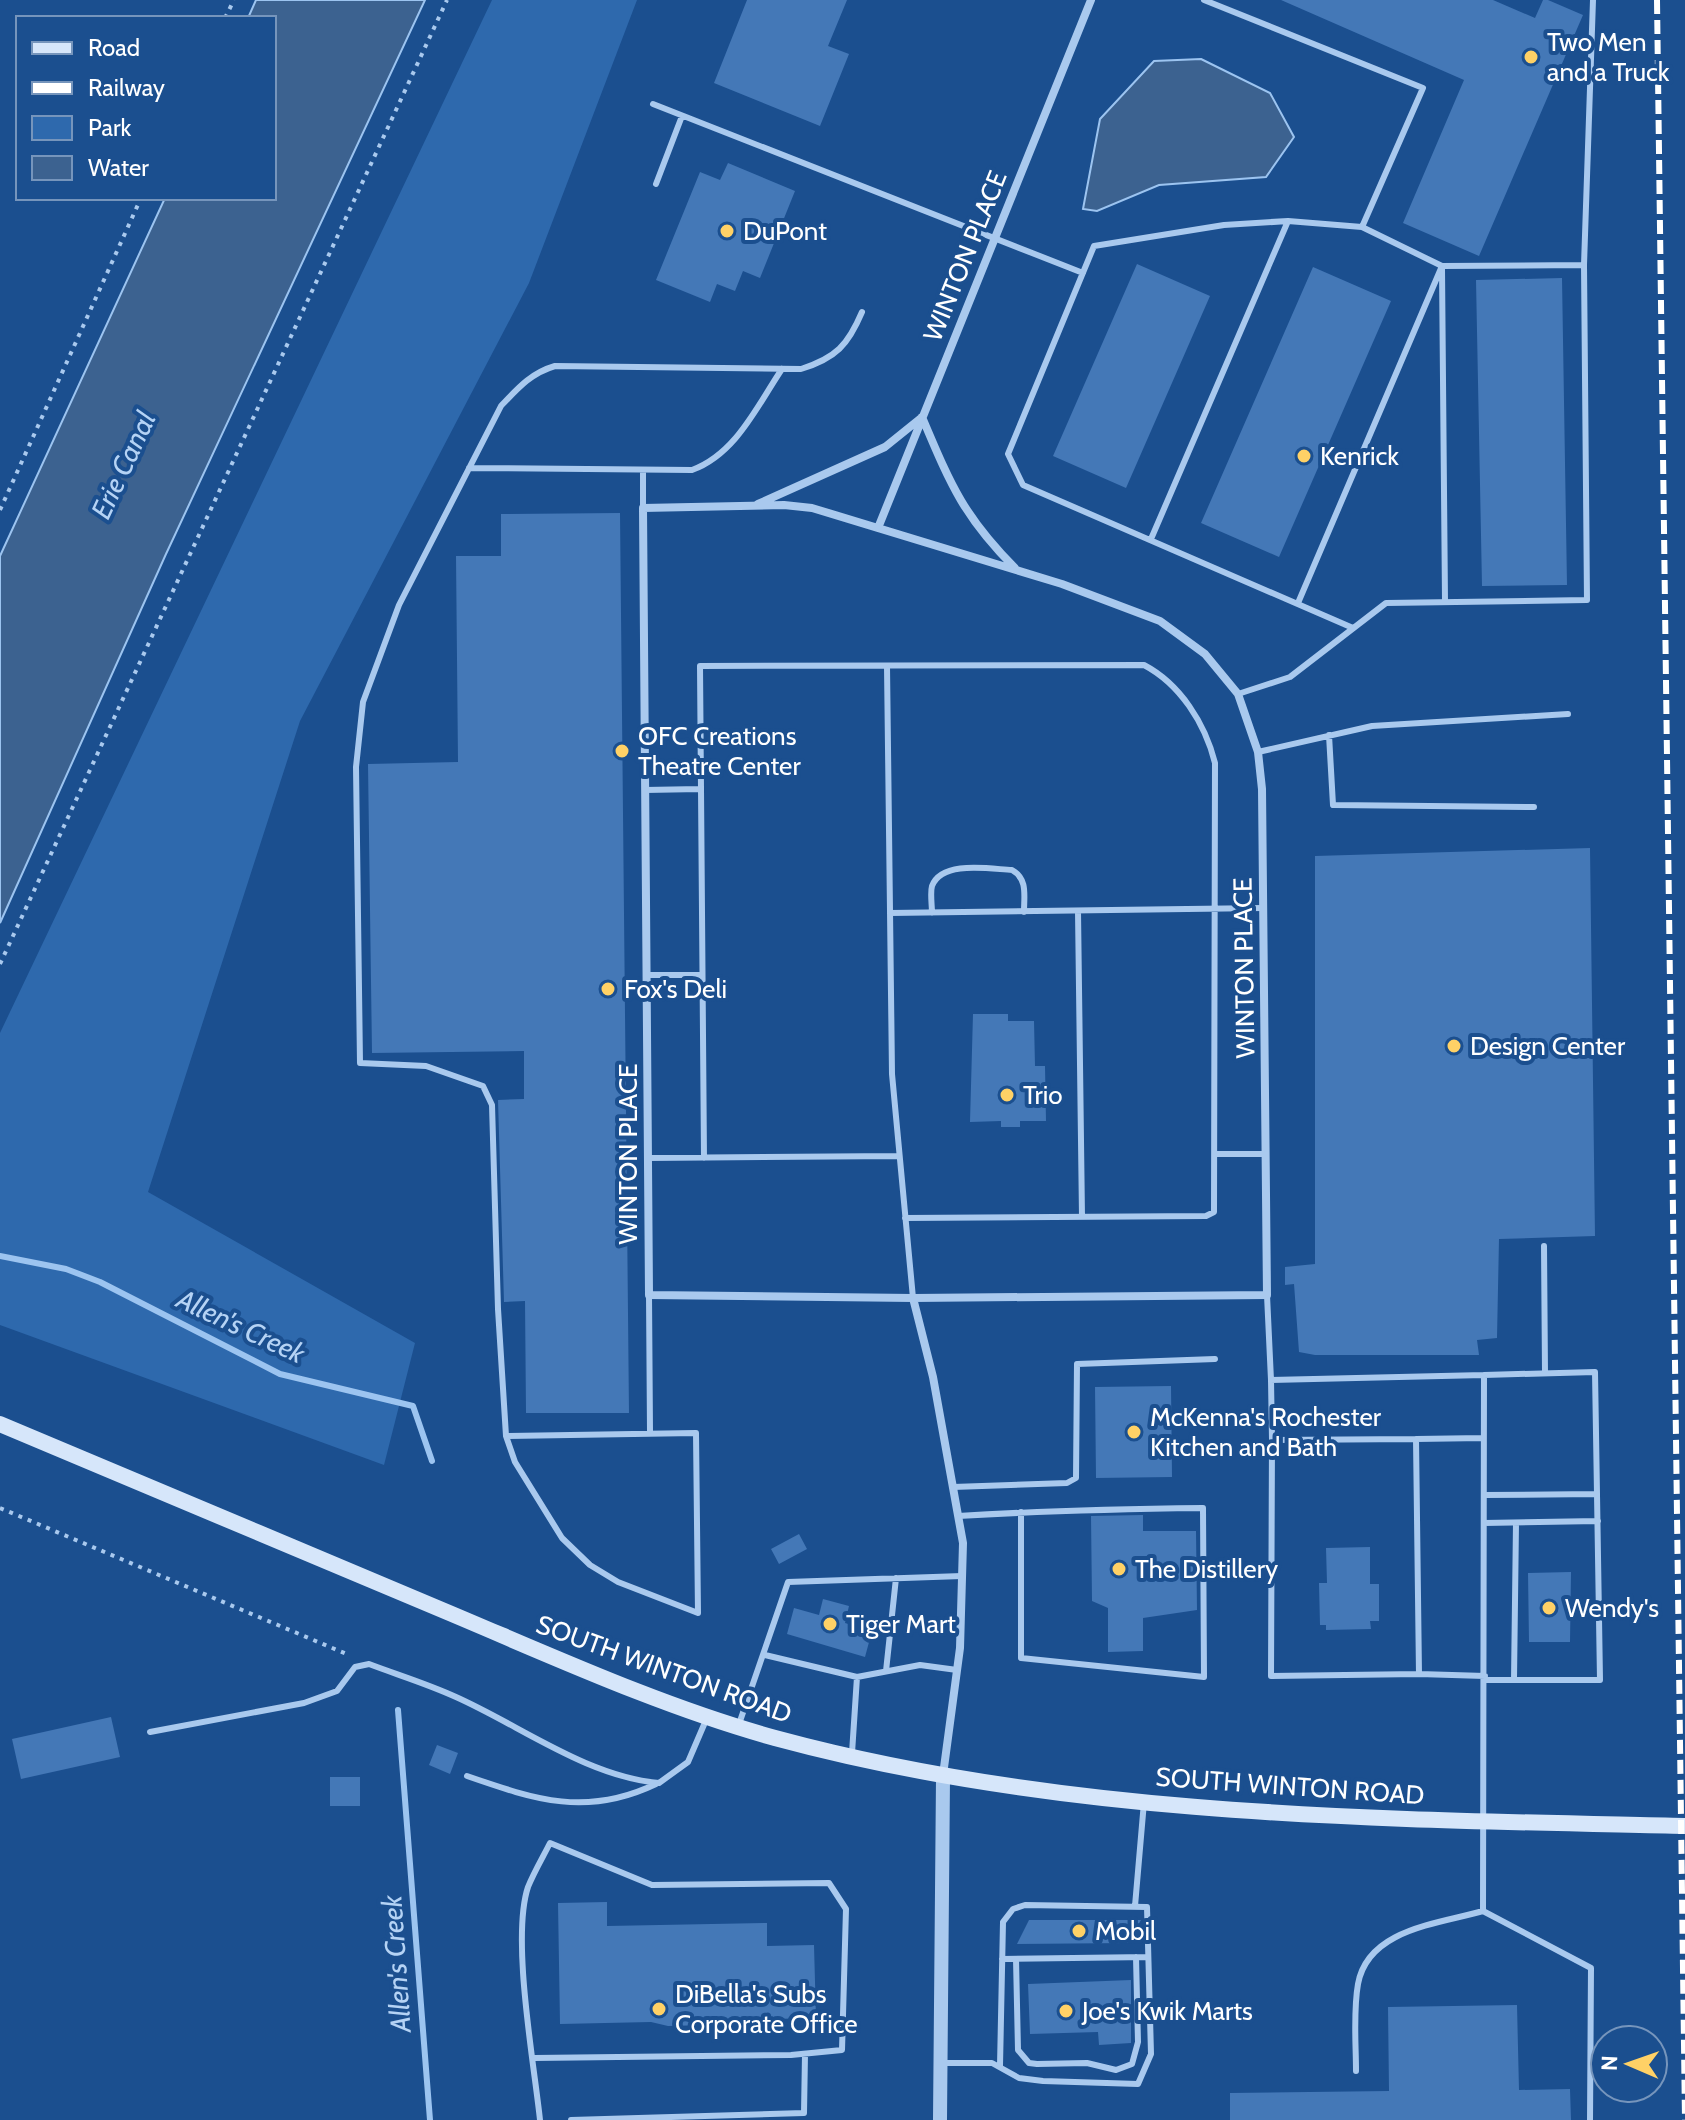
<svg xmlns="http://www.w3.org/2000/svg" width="1685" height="2120" viewBox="0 0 1685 2120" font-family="Cabin,sans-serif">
  <rect width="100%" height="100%" fill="#1b4f8f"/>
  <path fill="#2e69ad" d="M492,0H637L529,283L300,721L148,1192L415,1343L384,1465L0,1325V1033Z"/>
  <path fill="#3c6290" stroke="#9cc4f0" stroke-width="2" d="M256,0H425L166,554L0,923V556L165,198H274V18H248Z
    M1201,59L1270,93L1294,137L1266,177L1159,185L1097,211L1083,209L1100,119L1154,61Z"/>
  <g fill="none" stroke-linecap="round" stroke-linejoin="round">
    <path stroke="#9cc4f0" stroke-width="6" d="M0,1256L66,1269L100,1282L280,1374L413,1406L432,1461
      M398,1710L430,2120"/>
  </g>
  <path fill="#4478b7" d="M747,0H847L828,46L849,54L820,126L714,83Z
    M1281,0H1493L1535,18L1543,0H1548L1583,15L1479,256L1403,223L1464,80Z
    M728,163L795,191L760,278L743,271L735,291L717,284L710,302L656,280L700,172L720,180Z
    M1137,264L1210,296L1126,488L1053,456Z
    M1313,267L1391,301L1279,557L1201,523Z
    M1562,278L1567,585L1482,586L1476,280Z
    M620,513L629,1413H526L525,1301L504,1302L498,1100L524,1099V1051L372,1053L368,764L458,762L456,556H501V514Z
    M1590,848L1595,1236L1499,1239L1497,1338L1477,1340L1479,1355H1315L1299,1352L1294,1284L1285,1285V1267L1315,1264V856Z
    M973,1014H1008V1021H1034L1035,1066H1045L1046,1121H1020V1127H1001V1121L970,1122Z
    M1171,1386L1172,1477L1096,1478L1095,1387Z
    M1143,1515V1531H1196L1197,1610L1143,1618V1651L1108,1652V1608L1092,1601L1091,1516Z
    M799,1534L807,1549L779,1564L771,1549Z
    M1370,1547V1584H1379V1621H1370L1371,1629L1326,1630V1625H1320L1319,1583H1327L1326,1548Z
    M1571,1572L1570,1642H1529L1528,1573Z
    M823,1599L849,1606L845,1623L872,1631L865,1657L787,1634L794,1608L819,1615Z
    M111,1717L120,1757L21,1779L12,1739Z
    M437,1745L458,1753L450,1774L429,1765Z
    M330,1777H360V1806H330Z
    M607,1902V1926L767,1923V1946L814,1945L816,2018L725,2020L708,2025L668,2026L651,2022L560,2024L558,1903Z
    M1029,1920H1141L1128,1943L1017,1944Z
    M1131,1980V2043L1099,2045L1098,2032L1030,2034L1028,1984Z
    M1517,2005L1519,2090L1570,2089L1571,2120H1230V2093L1389,2091L1388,2007Z"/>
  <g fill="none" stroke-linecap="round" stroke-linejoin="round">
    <path stroke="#a9c9ee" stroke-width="4" stroke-dasharray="4 6" stroke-linecap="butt" d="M225,18L234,0
      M0,510L141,198
      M0,964L447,0
      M0,1508L349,1655"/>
    <path stroke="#a9c9ee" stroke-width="6" d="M1204,0L1423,88L1362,227
      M653,104L1083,273
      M656,184L682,116
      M1442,269L1445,601
      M469,468L692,470C736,454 757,406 782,369
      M643,470V508
      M1151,539L1288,221
      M1298,603L1442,266
      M1353,628L1023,485L1008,454L1094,246L1224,225L1288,221L1362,227L1442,266L1584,265
      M887,666L892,1074L913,1298
      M1238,694L1290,677L1386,603L1587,600L1584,265L1593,0
      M1329,735L1333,805L1534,807
      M1258,752L1372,726L1568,714
      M645,790L700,789
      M1078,911L1082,1217
      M890,913L1263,908
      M932,913C932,905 930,893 932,886C942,860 990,869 1012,870C1028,879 1024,895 1024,912
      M646,975H702
      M1216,1154H1266
      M648,1158L899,1156
      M704,1158L700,666L1144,665C1180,684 1205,723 1215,763L1214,1212L1206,1216L905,1218
      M1544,1246L1545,1373
      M649,1295L650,1432
      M1267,1295L1271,1380L1484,1375L1483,1911L1591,1968L1590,2120
      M1484,1375L1595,1372L1597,1494
      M1271,1380L1272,1440L1416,1439L1419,1674L1485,1676
      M506,1436L696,1433L698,1613L618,1582L590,1565L562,1538L515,1462L506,1436L498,1309L492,1105L483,1086L426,1066L360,1063L356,767L363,702L399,605L501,406C518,388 531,373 555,366L801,369C836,358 848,345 862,312
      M1416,1439L1483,1438
      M1272,1440L1271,1676L1419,1674
      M953,1487L1067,1483L1076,1478L1077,1364L1215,1359
      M1484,1495L1597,1494L1600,1680H1485
      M958,1516C1040,1511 1121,1509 1203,1508L1204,1677L1021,1658V1512
      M1484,1523L1598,1521
      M765,1655L857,1677L920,1665L957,1670
      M886,1671L896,1578
      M1514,1680L1516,1523
      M738,1727L788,1582L962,1576
      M150,1732L304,1703L337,1691L355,1667L369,1664C398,1675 428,1684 456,1697C521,1726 586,1776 659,1783L688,1762L706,1720
      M852,1753L857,1677
      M467,1776C536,1800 587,1817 656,1784
      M1135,1906L1144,1802
      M1002,1959L1148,1957
      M1016,1959L1018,2050L1029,2063L1037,2064L1087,2063L1116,2070L1132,2064L1138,2042L1136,1957
      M534,2058L791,2055L842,2050L846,1909L829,1883L652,1885L550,1843C543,1857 534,1872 528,1887C511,1938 534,2063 540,2120
      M940,2063H992L1019,2078L1043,2081L1138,2084L1151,2054L1147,1907L1025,1905L1013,1909L1003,1922L1000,2066
      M1356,2071C1356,2044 1353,2012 1358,1984C1368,1929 1438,1924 1483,1911
      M571,2120L804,2113L805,2054"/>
    <path stroke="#a9c9ee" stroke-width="8" d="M922,417C950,483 963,516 1015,568
      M758,504L885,447L921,418
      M784,505L812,508L1062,584L1160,621L1205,654L1238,694L1258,752L1262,789L1267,1295L913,1298L649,1295L643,508Z
      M878,528L1091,0
      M913,1298L933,1377L963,1543L960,1648L943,1775"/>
    <path stroke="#a9c9ee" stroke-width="14" d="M940,2120L943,1778"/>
    <path stroke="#d6e6fa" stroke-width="16" d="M0,1424C149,1486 298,1549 447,1612C554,1657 663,1707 775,1738C1070,1818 1382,1819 1685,1826"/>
    <path stroke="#fff" stroke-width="6" stroke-dasharray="14 6" stroke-linecap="butt" d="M1657,0L1685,2120"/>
  </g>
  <g fill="#ffd166" stroke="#1b4f8f" stroke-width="3">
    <circle cx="1531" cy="57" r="8"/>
    <circle cx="727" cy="231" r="8"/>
    <circle cx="1304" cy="456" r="8"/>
    <circle cx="622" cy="751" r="8"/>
    <circle cx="608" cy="989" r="8"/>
    <circle cx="1454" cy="1046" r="8"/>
    <circle cx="1007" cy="1095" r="8"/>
    <circle cx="1134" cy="1432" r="8"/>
    <circle cx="1119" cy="1569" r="8"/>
    <circle cx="1549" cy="1608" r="8"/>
    <circle cx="830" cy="1624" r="8"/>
    <circle cx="1079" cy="1931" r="8"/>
    <circle cx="659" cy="2009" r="8"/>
    <circle cx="1066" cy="2011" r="8"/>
  </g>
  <g text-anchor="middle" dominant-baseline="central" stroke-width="8" stroke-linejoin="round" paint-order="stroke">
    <g font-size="26" fill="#fff" stroke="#1b4f8f" text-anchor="start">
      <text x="1547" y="42">Two Men<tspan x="1547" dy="30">and a Truck</tspan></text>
      <text x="743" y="231">DuPont</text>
      <text x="1320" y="456">Kenrick</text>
      <text x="638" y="736">OFC Creations<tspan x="638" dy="30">Theatre Center</tspan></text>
      <text x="624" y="989">Fox's Deli</text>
      <text x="1470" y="1046">Design Center</text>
      <text x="1023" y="1095">Trio</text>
      <text x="1150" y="1417">McKenna's Rochester<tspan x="1150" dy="30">Kitchen and Bath</tspan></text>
      <text x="1135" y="1569">The Distillery</text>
      <text x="1565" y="1608">Wendy's</text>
      <text x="846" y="1624">Tiger Mart</text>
      <text x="1095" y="1931">Mobil</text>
      <text x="675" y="1994">DiBella's Subs<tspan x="675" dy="30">Corporate Office</tspan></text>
      <text x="1082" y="2011">Joe's Kwik Marts</text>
    </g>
    <g font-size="26" fill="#fff" stroke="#1b4f8f">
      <text transform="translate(965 256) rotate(-68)">WINTON PLACE</text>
      <text transform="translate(1244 968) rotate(-91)">WINTON PLACE</text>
      <text transform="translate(628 1154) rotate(-90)">WINTON PLACE</text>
      <text transform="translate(664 1669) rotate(20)">SOUTH WINTON ROAD</text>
      <text transform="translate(1290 1786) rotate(4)">SOUTH WINTON ROAD</text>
    </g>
    <g font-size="28" font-style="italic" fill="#b5d3f5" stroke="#1b4f8f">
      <text transform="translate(123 465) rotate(-65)">Erie Canal</text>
      <text transform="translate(241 1326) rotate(25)">Allen's Creek</text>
      <text transform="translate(396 1964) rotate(-94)">Allen's Creek</text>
    </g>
  </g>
  <rect x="16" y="16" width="260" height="184" fill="#1b4f8f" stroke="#7695bc" stroke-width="2"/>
  <rect x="32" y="42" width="40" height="12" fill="#d6e6fa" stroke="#7695bc" stroke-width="2"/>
  <text x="88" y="56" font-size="24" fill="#ffffff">Road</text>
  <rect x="32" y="82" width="40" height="12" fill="#ffffff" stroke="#7695bc" stroke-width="2"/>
  <text x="88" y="96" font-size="24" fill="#ffffff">Railway</text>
  <rect x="32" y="116" width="40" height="24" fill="#2e69ad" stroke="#7695bc" stroke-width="2"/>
  <text x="88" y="136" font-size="24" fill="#ffffff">Park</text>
  <rect x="32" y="156" width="40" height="24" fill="#3c6290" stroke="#7695bc" stroke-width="2"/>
  <text x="88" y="176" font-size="24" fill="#ffffff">Water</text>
  <g transform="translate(1629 2064) rotate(272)"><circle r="38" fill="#1b4f8f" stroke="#7695bc" stroke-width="2"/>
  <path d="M0-6L14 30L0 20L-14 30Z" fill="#ffd166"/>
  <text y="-12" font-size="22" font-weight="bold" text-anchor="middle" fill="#ffffff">N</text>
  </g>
</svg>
